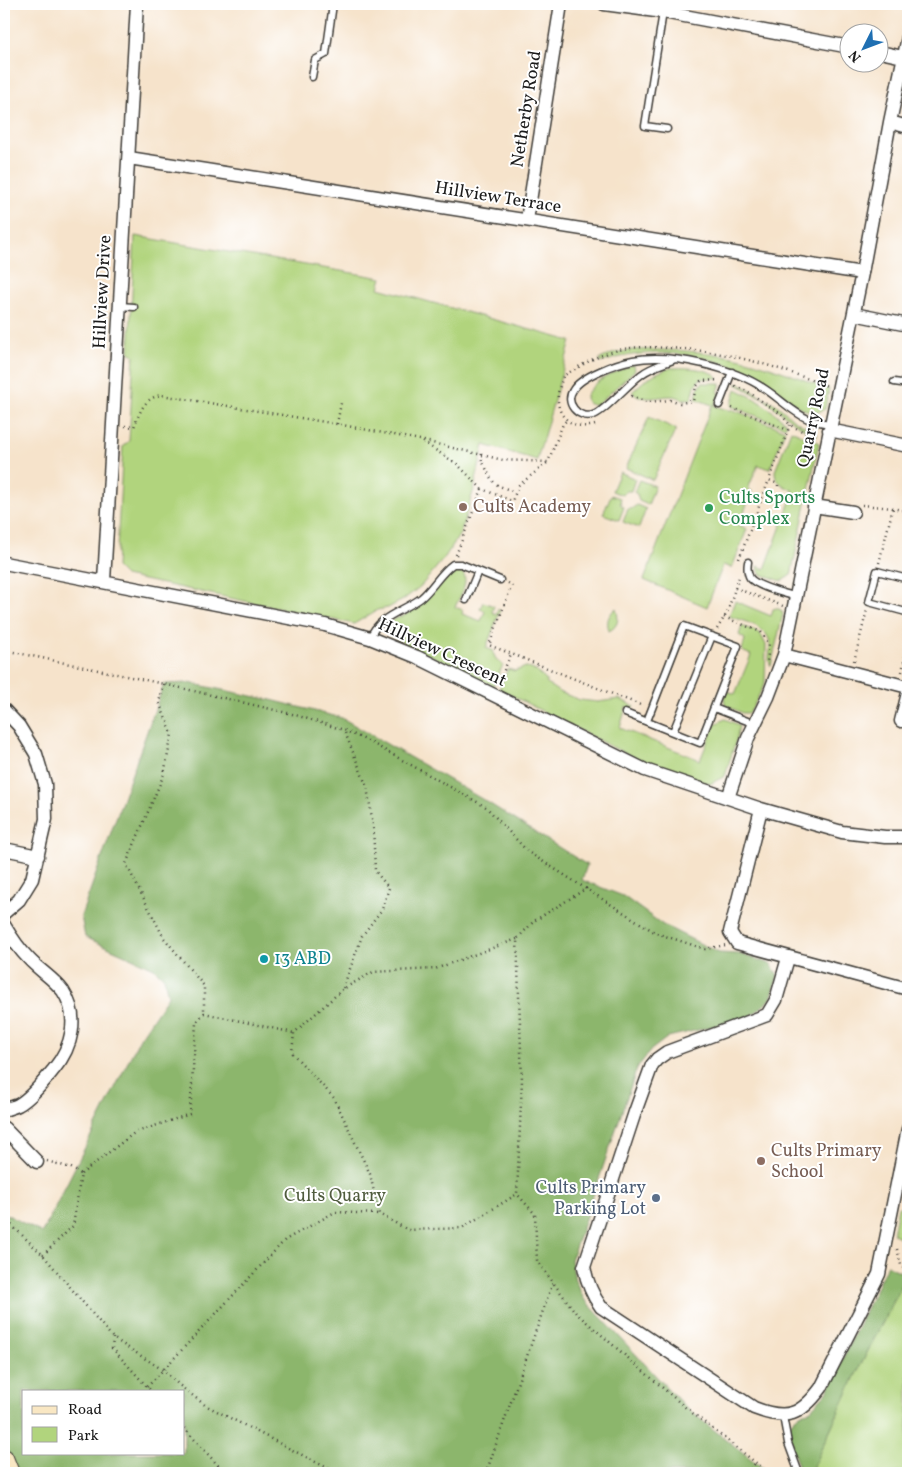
<svg xmlns="http://www.w3.org/2000/svg" width="912" height="1477" viewBox="0 0 912 1477" font-family="Vollkorn,serif">
  <rect width="100%" height="100%" fill="#fff"/>
  <filter id="ink" filterUnits="userSpaceOnUse"><feTurbulence type="fractalNoise" baseFrequency=".02" numOctaves="2"/><feDisplacementMap in="SourceGraphic" scale="10" xChannelSelector="R" yChannelSelector="G"/><feConvolveMatrix kernelMatrix="1 2 1 2 8 2 1 2 1" color-interpolation-filters="sRGB"/></filter>
  <filter id="wash" filterUnits="userSpaceOnUse"><feTurbulence type="fractalNoise" baseFrequency=".0096" numOctaves="4" result="noise"/><feDisplacementMap in="SourceGraphic" scale="20" xChannelSelector="R" yChannelSelector="G"/><feGaussianBlur stdDeviation="1.12" result="paint"/><feColorMatrix in="noise" values="0 0 0 0 0 0 0 0 0 0 0 0 0 0 0 0 0 1.4 0 .05"/><feComposite in="paint" operator="in"/></filter>
  <g filter="url(#wash)">
    <rect width="100%" height="100%" fill="#f6e3cb"/>
    <path fill="#b1d47d" stroke="#66784c" d="M135,236L382,278L379,288L571,341L537,460L484,445L474,489L460,534L445,557L421,586L403,600L388,608L377,610L354,624L125,576L116,567L123,446L129,441L134,355L129,352Z
      M632,350C670,349 709,351 746,360C774,367 801,379 829,389L825,409C822,410 818,413 814,412C799,411 784,395 772,387C759,378 746,371 731,366C689,351 641,348 600,363V359L614,353Z
      M631,365H634L635,370L598,404C590,406 586,404 586,395C596,379 614,373 631,365Z
      M671,368C684,367 711,368 719,378L700,379L695,386L692,399H682C667,390 649,406 632,392C644,380 655,372 671,368Z
      M702,383H721L718,392L720,393L715,404L713,405L730,411L731,409L785,430L770,469L758,465L748,489L752,491L739,525L747,529L732,568L723,565L707,607L644,580L712,405L696,399L698,388Z
      M739,383L777,405L794,420L818,434L816,436L793,422L764,399L736,384Z
      M736,389C755,398 772,409 787,424L785,427L731,406Z
      M649,417L676,429L653,480L626,468Z
      M791,430L819,443L791,575L782,581L760,574L758,566L765,569L794,491C784,486 775,483 775,471Z
      M620,472L635,479L631,491H627L622,495L612,491Z
      M639,480L655,486L648,505L639,501L637,494L634,492Z
      M611,495L620,498L621,505L624,507L619,520L603,514Z
      M637,505L646,509L639,528L623,522L628,509H631Z
      M454,570L463,573C469,583 460,596 455,607L463,610L462,614L481,621L485,611L480,609L483,602L494,606L492,612L496,614L498,609L500,611L486,648L494,651L493,653L496,659L503,665L493,686L390,636C388,631 388,626 392,621C395,617 401,618 405,615C411,611 416,607 421,603C432,595 443,574 454,570Z
      M735,601L771,616L773,609L776,608L781,610L783,614L771,666C767,659 770,654 770,647C771,626 744,622 729,616Z
      M616,608C619,618 619,626 609,631C606,621 608,615 616,608Z
      M742,626L760,633L766,645L765,683L752,709L748,713H742L725,705L724,698L727,691L735,694L751,655L742,651L745,639L739,635Z
      M526,667L536,671L547,681L546,683L559,692L580,700L598,702L619,699L634,706L632,709L626,707L620,728L700,760L715,724L725,719L739,725L737,737L725,776L710,784L662,770L610,746L499,689L508,669L515,671Z
      M898,1207L908,1209V1242L893,1234Z
      M908,1274V1473H810L857,1372Z"/>
    <path fill="#8cb66c" stroke="#546944" fill-rule="evenodd" d="M189,683L271,700L342,718L487,802L587,865L582,880L623,896L663,925L719,953L739,954L771,964L778,976L771,999L749,1018L668,1037L651,1050L637,1068L571,1260L575,1280L584,1299L686,1408L769,1473H4V1213L42,1233L140,1038L168,996L164,978L154,968L85,937L81,916L164,684ZM24,1391H184V1453H24Z
      M887,1265L907,1275L857,1372L810,1473H804L800,1470L790,1444V1425L792,1421L800,1414L808,1412L827,1392Z"/>
  </g>
  <g filter="url(#ink)">
    <g fill="none" stroke-linecap="round" stroke-linejoin="round">
      <g stroke="#3d3a36" stroke-width="9">
        <path id="lane" d="M663,12L645,126L667,129
          M312,77L315,60L326,54L333,4
          M120,306L134,307
          M673,360C663,364 651,367 642,374C630,382 603,413 593,415C578,419 564,403 573,390C581,376 617,363 633,360C672,353 732,367 765,389C779,398 792,412 808,419C815,422 824,423 831,424
          M894,382L908,384
          M719,405L732,372
          M748,562C747,568 747,573 750,578C757,587 785,593 796,597
          M466,600L478,571
          M906,612L869,602L877,571L908,579
          M370,638C378,616 404,611 421,598C433,588 440,573 453,564H461L500,580
          M714,708L755,724
          M625,713L700,743L738,646L684,626L647,721
          M673,732L712,636
          M783,1416L788,1443L799,1473"/>
      </g>
      <g stroke="#3d3a36" stroke-width="15">
        <path id="street" d="M604,4L663,12L850,47
          M880,52L903,57
          M890,122L908,127
          M129,158L862,273
          M527,220L561,4
          M854,314L908,325
          M829,430L908,446
          M814,506L853,512
          M4,563L325,625L370,638L417,657L645,770L761,809L842,832L885,837H908
          M104,581L137,4
          M784,655L908,687
          M4,710L19,726L36,754L45,784L46,819L32,879L19,900L4,913
          M901,721L908,693
          M728,798L748,738L768,697L784,655L862,273L890,122L908,37
          M761,809L730,932L737,943L908,989
          M4,849L38,856
          M4,925C11,937 19,949 29,959C39,970 54,979 63,991C80,1017 72,1047 54,1069C45,1080 31,1098 18,1105C14,1107 8,1108 4,1110
          M788,958L776,1000L767,1015L667,1052L657,1059L652,1065L635,1112L584,1267C587,1282 592,1295 601,1307L754,1408C787,1421 801,1415 821,1388L879,1274L908,1129
          M4,1128L37,1162"/>
      </g>
      <g stroke="#3d3a36" stroke-width="20">
        <path id="secondary" d="M4,1458L10,1473"/>
      </g>
      <path stroke="#3d3a36" stroke-width="2.5" stroke-dasharray="1 4" stroke-linecap="butt" d="M735,386L747,391L766,404L781,414L790,425L816,438
        M631,396L647,402L672,400L680,403L693,401L696,387L701,381L720,380
        M732,408L788,430
        M337,424L341,403
        M595,425C577,430 558,420 558,400C557,391 561,384 563,376C579,367 597,355 615,351C632,346 650,347 668,348C724,350 776,366 827,386
        M125,426L134,427C140,412 144,398 161,395L337,424L420,440L503,460L548,462L563,424L567,420
        M423,442L457,464L482,489L512,501L519,485L547,463
        M482,454C481,459 482,461 485,466C494,487 495,484 515,492
        M778,486V484L769,480L790,425
        M862,505L893,508L908,512
        M456,555L482,489
        M739,559L769,480
        M879,563L893,508
        M508,583L512,585L489,645L643,706
        M735,588L783,606
        M724,617L761,632L769,644L767,663
        M717,629L727,613L739,577
        M4,650L164,684L292,714L344,730L370,742L486,807L528,852L656,933L705,949L726,945
        M854,661L867,610
        M902,672L908,642
        M164,684L159,702L172,734L164,774L126,864L164,938L204,986V1013
        M498,684L511,654
        M587,888L534,921L517,939L522,1080L517,1194L535,1214L537,1261L576,1313L686,1408L769,1473
        M517,939L435,969L373,972L343,989L294,1033L292,1053L334,1098L370,1174L379,1214L408,1230L462,1228L517,1194
        M343,988L362,936L382,909L389,888L375,871L373,825L367,787L344,730
        M81,1174L134,1133L190,1114L196,1023L204,1013L294,1033
        M4,1218L43,1255L113,1338L163,1370L179,1385L205,1405L337,1473
        M897,1249L901,1265L908,1272
        M43,1255L73,1226L81,1174L71,1168L47,1161
        M113,1338L112,1348L151,1391
        M147,1387L285,1240L335,1212L379,1214
        M184,1428L225,1473
        M486,1473L553,1282
        M748,1473L756,1462"/>
      <use href="#lane" stroke="#fff" stroke-width="6"/>
      <use href="#street" stroke="#fff" stroke-width="12"/>
      <use href="#secondary" stroke="#f9e7c3" stroke-width="18"/>
    </g>
  </g>
  <g fill="#8d6e63" stroke="#fff" stroke-width="2">
    <circle cx="463" cy="507" r="5"/>
    <circle cx="761" cy="1161" r="5"/>
  </g>
  <circle fill="#2e9e5b" stroke="#fff" stroke-width="2" cx="709" cy="508" r="5"/>
  <circle fill="#0f9aa8" stroke="#fff" stroke-width="2" cx="264" cy="959" r="5"/>
  <circle fill="#5c6f8a" stroke="#fff" stroke-width="2" cx="656" cy="1198" r="5"/>
  <g text-anchor="middle" dominant-baseline="central" stroke-width="4" stroke-linejoin="round" paint-order="stroke">
    <g font-size="18" fill="#1c1c1c" stroke="#fff">
      <text transform="translate(527 109) rotate(-81)">Netherby Road</text>
      <text transform="translate(498 198) rotate(9)">Hillview Terrace</text>
      <text transform="translate(103 292) rotate(-87)">Hillview Drive</text>
      <text transform="translate(814 418) rotate(-78)">Quarry Road</text>
      <text transform="translate(442 653) rotate(25)">Hillview Crescent</text>
    </g>
    <g font-size="18" fill="#27864d" stroke="#fff" text-anchor="start">
      <text x="719" y="498">Cults Sports<tspan x="719" dy="21">Complex</tspan></text>
    </g>
    <g font-size="18" fill="#785e54" stroke="#fff" text-anchor="start">
      <text x="473" y="507">Cults Academy</text>
      <text x="771" y="1151">Cults Primary<tspan x="771" dy="21">School</tspan></text>
    </g>
    <g font-size="18" fill="#0d838f" stroke="#fff" text-anchor="start">
      <text x="274" y="959">13 ABD</text>
    </g>
    <g font-size="18" fill="#4e5e75" stroke="#fff" text-anchor="end">
      <text x="646" y="1188">Cults Primary<tspan x="646" dy="21">Parking Lot</tspan></text>
    </g>
    <g font-size="18" fill="#505c3e" stroke="#fff">
      <text x="335" y="1196">Cults Quarry</text>
    </g>
  </g>
  <rect width="912" height="1477" fill="none" stroke="#fff" stroke-width="20"/>
  <rect x="22" y="1390" width="162" height="65" fill="#ffffff" stroke="#a4a4a4"/>
  <rect x="32" y="1406" width="25" height="8" fill="#f9e7c3" stroke="#a4a4a4"/>
  <text x="68" y="1414" font-size="15" fill="#1c1c1c">Road</text>
  <rect x="32" y="1427" width="25" height="15" fill="#b1d47d" stroke="#a4a4a4"/>
  <text x="68" y="1440" font-size="15" fill="#1c1c1c">Park</text>
  <g transform="translate(864 48) rotate(228)"><circle r="24" fill="#ffffff" stroke="#a4a4a4"/>
  <path d="M0-4L9 19L0 12L-9 19Z" fill="#1f6fb2"/>
  <text y="-8" font-size="14" font-weight="bold" text-anchor="middle" fill="#1c1c1c">N</text>
  </g>
</svg>
